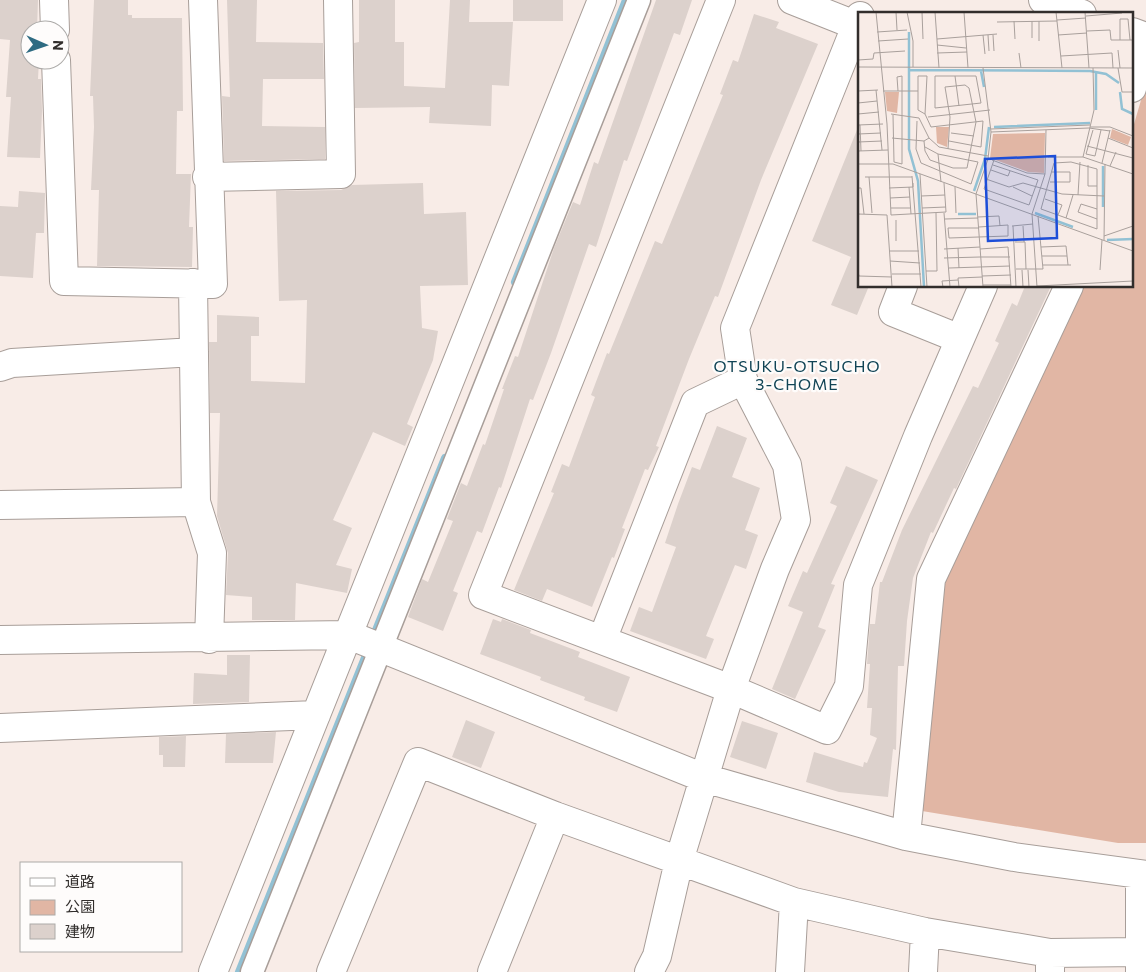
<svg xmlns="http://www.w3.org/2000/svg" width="1146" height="972" viewBox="0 0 1146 972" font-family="Commissioner,'Noto Sans JP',sans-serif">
  <rect width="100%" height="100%" fill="#f8ece7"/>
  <path fill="#e1b6a4" d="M1146,83V843H1118L922,811L940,600L961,533L1082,286H1132V131Z"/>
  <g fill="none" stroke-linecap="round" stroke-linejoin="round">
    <path stroke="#92c1d4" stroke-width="8" d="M515,282L626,0
      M239,972L445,458"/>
  </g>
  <path fill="#dcd1cc" d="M0,0H38L37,30H30V60H39L38,79H41L42,111L40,158L7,157L11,97H6L10,40L0,39Z
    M94,0H128V15H132V18H182L183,111H177L176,174H191L189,227H193L192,267L97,266L99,190H91L94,127L93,96H90Z
    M227,0H257L256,42L323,43L324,79H263L262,126L325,127V159L224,161L222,96L230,97Z
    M359,0H395V42H404V86L445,88L450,0H470L469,22H513L509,86L492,85L491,126L429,123L430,107L355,108L354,43L359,42Z
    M513,0H563V21H513Z
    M656,0H692L680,35L674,33L627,161L624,160L596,247L589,244L551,353L533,400L530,399L501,488L499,487L482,533L477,531L453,591L458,593L443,631L408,617L422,579L428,582L453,521L447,519L461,483L467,486L483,444L485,445L504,389H502L515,356L518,357L554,248L573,202L580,205L594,162L598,164Z
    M754,14L779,22L776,28L818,44L761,180L718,297L715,296L689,359L656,446L659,447L648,470L645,469L622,528L625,529L614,558L612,557L592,607L547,589L542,601L514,590L554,493L551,492L562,464L569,467L595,397L591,395L607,353L609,354L655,241L662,244L723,95L720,94L733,60L738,62Z
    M859,125L860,286H869L857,315L831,305L851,257L812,241Z
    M423,183L424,214L466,212L468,285L420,286L422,328L438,331L433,360L407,424L413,427L405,446L373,432L333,520L352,528L336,565L352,569L347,593L296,583L295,620H252V597L226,595L228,553L217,516L220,413H210L209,342H217V315L259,317V336H251V381L305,383L307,300L279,301L276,191L341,190L352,185Z
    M19,191L45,193L44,233H36L33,278L0,276V206L18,207Z
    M1025,286H1051L956,489L954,488L933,533L931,532L913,578L907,621L904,666H898L896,750L893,749L888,797L839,792L806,782L814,752L863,767L864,762L867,763L877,738L870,735L872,708H867L870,664H867L870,624H875L880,582H882L902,530L973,386L978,388L999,343L995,341L1012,303L1017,306Z
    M717,426L747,438L732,477L760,488L745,530L758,535L746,569L735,565L706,636L714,639L706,659L630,631L639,607L652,612L676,547L665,543L678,504L692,467L700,470Z
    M846,466L878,480L831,584L835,585L818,627L826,630L795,699L772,689L803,612L788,606L803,571L807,573L837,506L830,503Z
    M493,619L501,622L502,619L531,630L530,633L580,652L578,657L630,677L617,712L584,700L585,697L540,680L541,677L480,654Z
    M227,655H250L249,702L193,704L194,673L227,675Z
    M466,720L495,732L481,768L452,757Z
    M742,721L778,733L766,769L730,757Z
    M276,732L273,763H225L226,734Z
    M186,736L185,767H163V755H159V737Z"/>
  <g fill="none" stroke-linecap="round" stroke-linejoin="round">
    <g stroke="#a89e99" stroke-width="25">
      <path id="pedestrian" d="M252,972L639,0"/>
    </g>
    <g stroke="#a89e99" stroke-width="30">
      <path id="minor" d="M54,0L55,30
        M721,0L483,595L731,689L827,730L849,686L858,585L918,436L983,286
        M792,0L860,27
        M56,60L64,281L213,284L203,0
        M1132,88L1146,40
        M207,177L341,174L338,0
        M193,283L196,502L212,553L209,639
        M903,286L893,312L960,339
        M0,367L12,363L194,352
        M0,505L196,502
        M0,640L349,635L704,778L906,836L1014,857L1146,875
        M602,640L695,403L743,380
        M0,728L316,715
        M906,836L931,579L1069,286
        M1140,875V972
        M1050,953L1140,952
        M213,972L602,0
        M331,972L418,762L555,816L794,902L925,932L1050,953V972
        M492,972L555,816
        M649,972L657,956L679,861L731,689L775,569L796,520L787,465L743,380L735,328L860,16
        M790,972L794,902
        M923,972L925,932"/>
    </g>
    <g stroke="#a89e99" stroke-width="30">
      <path id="tertiary" d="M1043,0L1082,14
        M1132,32L1146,37"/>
    </g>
    <use href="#pedestrian" stroke="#fff" stroke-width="22"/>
    <use href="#minor" stroke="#fff" stroke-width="28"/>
    <use href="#tertiary" stroke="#fff" stroke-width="28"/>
  </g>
  <g text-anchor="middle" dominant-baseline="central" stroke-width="4.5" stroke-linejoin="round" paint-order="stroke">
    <g font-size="16" letter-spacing="1" fill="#145" stroke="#fefcfb">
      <text x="797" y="365">OTSUKU-OTSUCHO<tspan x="797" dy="18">3-CHOME</tspan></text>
    </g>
  </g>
  <g transform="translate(858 12)">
    <rect width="275" height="275" fill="#f8ece7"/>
    <path d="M27,80H41L39,101L29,99ZM78,115H91L89,135L79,131ZM254,117L273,125L270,133L252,126ZM187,121L186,161L170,160L132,146L135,122Z" fill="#e1b6a4"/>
    <path fill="none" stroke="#92c1d4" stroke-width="2.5" d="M51,20V137L60,169L66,275M52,58L232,59L248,62L261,71M123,59L126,75M262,80L264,97L275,102M238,98V60M136,115L232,111M116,179L127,147L131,115M245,195V154M177,201L215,215M100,202H118M249,228L275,227"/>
    <path fill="none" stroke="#a9a09c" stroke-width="1" d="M18,0L29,112L33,203M38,0L39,18M49,0L55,29V55M64,0L65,27M77,0L81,56M106,0L110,56M198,0L204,56M227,0L231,56M228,4L264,1M199,8L228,6M156,9L157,27M174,9V26M139,10L199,9M229,19L252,18L253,28H275M19,20L49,18M125,23L127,42M130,23L131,39M135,23L136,39M200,23L229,21M79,27L139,22M262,28V7H270L272,28M20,29L50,27M181,29V9M79,33L108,36M260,38L262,56M79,41L109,40M161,41L163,56M203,44L254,41L255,56M0,48L15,47L16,41L47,39M0,55L275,56M260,56L264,80H275M77,64H118L123,91L77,96ZM97,64L101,94M18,78L24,138M0,79L20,78M25,79H60M0,91L19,89M0,102L21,100M33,102L61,106L71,126L81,135L130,144M67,102L69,64H60V98L67,102L73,115L125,109L123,135L91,129M35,103L36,150L44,152V64L39,65L40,79M70,105L132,98M59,109L58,137L63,151L113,172L120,150L80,142L67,135M0,113L25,112M2,113L3,139M232,115H252L275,124M133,117L232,113M235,118L228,142L237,144L243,118M133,120L231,116L252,119M93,121L116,124M0,122L23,121M34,126L66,129M71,126L66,129L67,139L72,148L95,156H109L118,110L111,76L107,73M250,126L275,136M0,130L24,129M229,134L275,146M90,137L92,105L87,75L107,73M0,139L30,138M80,142L83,170M190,145H225L275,162M225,145L236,98L235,56M134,148L169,161L187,162M196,151L213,150L239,157V217L183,197ZM244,151L252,118M0,152H35L275,239M135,153L180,168L171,193L126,177L136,148M230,153V174H239M252,154L258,140M133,158L150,164L152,159M62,162L69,275M54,164L63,275M7,165H54M11,165L14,201M128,167L151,175L165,171L204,182L246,184M192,170H212V160H194M51,175L53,202M97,175L98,201M155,175L174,184M0,176H3L6,202M31,176L55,175V171M220,183L222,150M63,184L87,183M32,186L52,185M187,187L204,193L200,203M33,196H53M64,196L88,195M239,197L223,192L220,200L239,207M86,201L92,275M0,202L29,203L34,275M33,203L88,200L86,171M120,205L141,204L142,214M208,206L215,183M87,207L120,206M38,208V229M154,214L175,212M155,214L158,275M165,214L166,230M121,215L150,213V224L91,226L90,216H121M246,224L275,214M246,228L247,152M157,230H167L168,257M183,235L208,234L210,253M100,236L101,256M86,237L122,235M122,237L150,235L153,275M32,239H61M184,244H209M122,245H152M86,246L122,245M32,249L62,251M185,253H213M91,256L152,254M158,257H185L180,204M164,258L165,275M170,258L171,275M242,258L244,228M68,259H79L78,201M0,260L1,264L34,265M34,262H63M124,264L153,263M125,273H153M179,274L275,269M85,275L84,269L100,268M101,275L100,266L124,265M125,275L118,182L130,147L133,120L125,56M179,275L174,202L187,162L188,118"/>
    <path fill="#1d4ed8" fill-opacity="0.15" stroke="#1d4ed8" stroke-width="2.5" d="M197,144L199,226L130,229L127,147Z"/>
    <rect width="275" height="275" fill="none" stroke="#322e2c" stroke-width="2.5"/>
  </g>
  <rect x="20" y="862" width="162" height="90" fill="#fefcfb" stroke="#acaaa8"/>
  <rect x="30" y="878" width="25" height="8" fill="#ffffff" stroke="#acaaa8"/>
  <text x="65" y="887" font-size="15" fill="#322e2c">道路</text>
  <rect x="30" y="900" width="25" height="15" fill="#e1b6a4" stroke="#acaaa8"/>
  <text x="65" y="912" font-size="15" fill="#322e2c">公園</text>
  <rect x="30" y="924" width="25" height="15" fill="#dcd1cc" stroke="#acaaa8"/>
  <text x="65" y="937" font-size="15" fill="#322e2c">建物</text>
  <g transform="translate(45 45) rotate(92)"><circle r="24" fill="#fefcfb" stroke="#acaaa8"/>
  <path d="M0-4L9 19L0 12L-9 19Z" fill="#2e6b82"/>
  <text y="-8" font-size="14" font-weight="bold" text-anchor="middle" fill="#322e2c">N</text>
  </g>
</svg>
